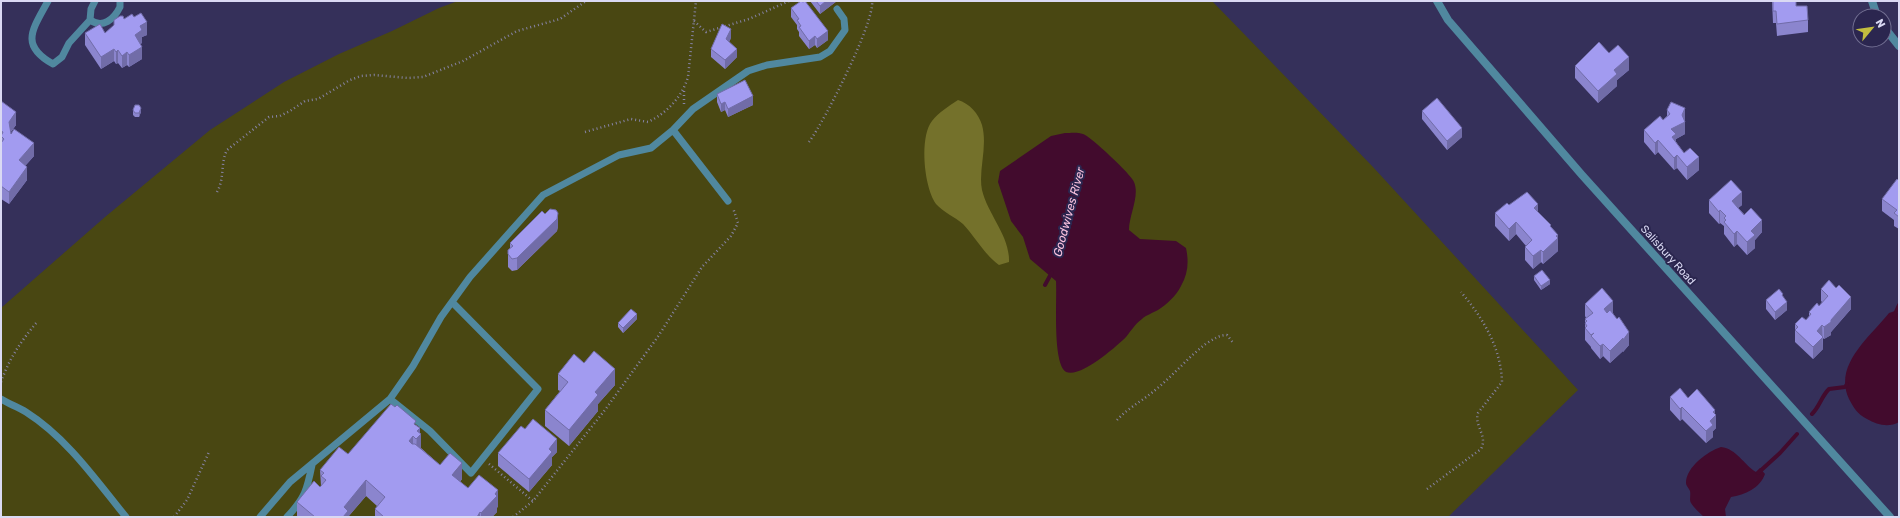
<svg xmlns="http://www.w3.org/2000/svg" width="1900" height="518" viewBox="0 0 1900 518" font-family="Rubik,sans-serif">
  <rect width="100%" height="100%" fill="#35305a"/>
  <path fill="#494712" d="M458,1H1212L1373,167L1578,390L1448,517H1V308L105,217L210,130L284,82L339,54L392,31L439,8Z"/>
  <path fill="#74712b" d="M958,100C969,103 979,114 982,125C988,147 978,170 982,190C988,215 1010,236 1009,262L999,265C984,254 976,238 963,224C955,217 943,212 936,204C924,188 919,137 932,121C939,112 949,106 958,100Z"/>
  <path fill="#420b2d" d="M1065,133C1070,133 1078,132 1083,134C1090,136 1132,175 1134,182C1140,196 1129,215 1129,230L1140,239L1176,241L1186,248C1189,262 1188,274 1181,286C1176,296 1167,304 1158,310C1153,313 1146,315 1142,319C1135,324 1131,331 1126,337C1117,346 1073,385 1063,369C1053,353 1057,300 1056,281L1030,259L1023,237L1011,221L998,182L1000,171L1051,136Z
    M1895,311L1899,314V422C1889,428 1877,425 1867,419C1857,414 1854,408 1849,399C1833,365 1870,337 1889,313Z
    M1721,447C1737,449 1743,464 1756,472L1760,468L1765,474C1760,488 1745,495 1731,497L1725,509L1726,517L1708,516L1704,517C1700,513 1694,508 1691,503C1689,500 1691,495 1690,491C1689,488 1686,486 1686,483C1686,467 1708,451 1721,447Z"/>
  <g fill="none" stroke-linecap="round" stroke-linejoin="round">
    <path stroke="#420b2d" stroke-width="4" d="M1045,285L1052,272
      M1894,316L1899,305
      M1812,414C1820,406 1821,397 1829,389L1845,387L1847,384
      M1758,473L1780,453L1797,434"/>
    <path stroke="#8683a5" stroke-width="2.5" stroke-dasharray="1 3" stroke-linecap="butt" d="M694,21L706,32L749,19L789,1
      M684,104V90
      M585,132L631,119L648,122C667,113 682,97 688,77L696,1
      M809,142C824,122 875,22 872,1
      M217,192C225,178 220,164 227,150L269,117L280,116L290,111L305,101L318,99L350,80L361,76L374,75L408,78L423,77L463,61L517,31L560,19L586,1
      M1,382C9,359 21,341 37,322
      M1117,420C1128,408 1142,401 1154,391C1173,376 1188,357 1207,343C1214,339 1219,335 1227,335L1234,344
      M489,464L533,501
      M1427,489L1481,449C1488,436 1474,426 1478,413L1502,382C1501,348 1483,318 1461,292
      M174,517L187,500L209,452
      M513,517L533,501L605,410L659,335L702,267L731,236L738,223L733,208"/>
    <path stroke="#50889f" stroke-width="7" d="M48,1C33,29 19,45 53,64L62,57L69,43L90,20L91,9L95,1
      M90,20C103,29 114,19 120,7V1
      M673,130L728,201
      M1,399C9,404 18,407 26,412C67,438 96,480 126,517
      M390,399L430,431L471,473L538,389L452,302
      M260,517L290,482L390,399L413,366L441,317L470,277L543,195L619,155L651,148L673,130L693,109L748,71L767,65L820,57L830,51L845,30L844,19L837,9
      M287,517C305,498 307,490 312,465"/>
    <path stroke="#50889f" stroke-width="8" d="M1437,1L1448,20L1582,175L1890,517
      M1872,1L1877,16
      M1884,27L1899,46"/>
  </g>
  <path fill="#8b85ce" d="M810,1H837L820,14Z
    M1772,1H1796V6L1808,20V32L1777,36L1776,23H1773Z
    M791,8L828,40L817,48L815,45L809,49L799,36V32L797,29V25L791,17Z
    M124,19L147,35L142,37V43L140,44L142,59L129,67L127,65L122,68L118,63L116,64L114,61L101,69L85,45V33H105L114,26V20Z
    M731,38L729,42L737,57L725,69L711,57V49Z
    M1609,53L1629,70L1617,80V86L1598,103L1575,78V66Z
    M717,94L753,105L728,117L725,110L721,112L717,102Z
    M1,101L16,125L11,132V134L34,156L25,166L27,180L9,204L1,199Z
    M1685,108V134L1676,139V142L1684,153L1699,170L1687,180L1677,168L1674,170L1658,152L1655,155L1644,142V130L1663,120L1667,116V110Z
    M133,110L141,112L139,117H135L133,115Z
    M1422,111L1462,137L1447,150L1422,119Z
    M1899,181V229L1894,226V220L1882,211V199Z
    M1709,200L1742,205L1738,208L1762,232L1755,240V248L1747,255L1737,244L1734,247L1724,234V226L1720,223L1719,224L1709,213Z
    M1509,205L1538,212L1558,235V251L1543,264L1541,262L1533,269L1525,260V247L1526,246L1516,234L1509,241L1495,226V213Z
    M558,226L557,231L517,270L512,271L508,267V254L510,249V243Z
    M1534,276L1550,284L1541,290L1534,280Z
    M1821,289L1851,309L1831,332V335L1824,339L1823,338V349L1813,359L1795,342V324L1806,320L1809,317V312L1819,306L1822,302L1821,301Z
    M1766,300L1787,310L1775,320L1766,309Z
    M1585,304L1613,313L1629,345L1623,352V351L1610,363L1603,356L1600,359L1591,348V347L1585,340V319L1586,318L1585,316Z
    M637,319L623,333L618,327V323Z
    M584,363L615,385L598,404V411L569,446L545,426V410L560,391L558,390V374Z
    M1670,397L1688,398L1715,414L1716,428L1713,431V437L1706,443L1682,419L1680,421L1670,410Z
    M416,425L420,433L421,448L440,465L462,479L460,482L468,488L498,506L497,508V512L492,517H375V509L377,506L366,496L348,517H297V502L321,486L320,470L348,454Z
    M525,429L557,452L552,457V465L529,492L498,466V453Z"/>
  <path fill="#716ca8" d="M826,1H837L820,14V6Z
    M147,22V35L142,37V43L135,47V35L140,26Z
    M731,29V38L726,48V39Z
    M828,31V40L817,48V39Z
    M815,36V45L809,49V41Z
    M142,47V59L129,67V55Z
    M114,49V61L101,69V57Z
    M737,49V57L725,69V60Z
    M118,50V63L116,64V52Z
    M127,52V65L122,68V56Z
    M1629,57V70L1617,80V86L1598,103V91L1614,70Z
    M753,96V105L728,117V109Z
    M725,102V110L721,112V104Z
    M141,108V112L139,117V113Z
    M1685,108V134L1676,139V147L1672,150L1671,129L1682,115Z
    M16,112V125L9,134V122Z
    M1462,128V137L1447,150V141Z
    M1658,140V152L1655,155V143Z
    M34,143V156L19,173V160Z
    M1677,155V168L1674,170V158Z
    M1699,157V170L1687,180V167Z
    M27,167V180L9,204V192Z
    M1742,192V205L1732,213V201Z
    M1538,204V216L1534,208Z
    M1720,210V223L1719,224V212Z
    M558,213V226L557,231L517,270V258Z
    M1762,220V232L1755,240V248L1747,255V242L1751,231Z
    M1516,222V234L1509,241V229Z
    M1737,231V244L1734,247V234Z
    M1558,235V251L1543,264V252Z
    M1541,250V262L1533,269V256Z
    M1550,280V284L1541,290V286Z
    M1851,297V309L1831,332V335L1824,339V327Z
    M1613,301V314L1604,322V309Z
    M1787,302V310L1775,320V312Z
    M637,314V319L623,333V328Z
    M1822,325L1823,349L1813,359V347L1817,331Z
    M1629,332V345L1623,352V340Z
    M1623,338V351L1610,363V351Z
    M1603,344V356L1600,359V346Z
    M615,369V385L598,404V411L569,446V430L595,392Z
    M1682,407V419L1680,421V409Z
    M1715,410V416L1716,415V428L1713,431V437L1706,443V431L1713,412Z
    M420,428V435L421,434V450L416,455L417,431Z
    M413,436V452L409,441Z
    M557,439V452L552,457V465L529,492V479L549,449Z
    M462,463V479L452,491V475Z
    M366,480V496L348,517H343L344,507Z
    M498,490V506L497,508V512L492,517H481V513Z
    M480,512V517H477Z"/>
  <path fill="#a29bf0" stroke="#716ca8" d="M801,1L803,2L805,1L828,31L817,39L815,36L809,41L799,27L801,26L797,20L799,19L791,8Z
    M816,1H826L820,6Z
    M1773,1H1796V6H1807L1808,20L1777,24L1776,11H1773Z
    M141,13L147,22L140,26L142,30L135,35L142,47L129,55L127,52L122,56L118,50L116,52L114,49L101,57L85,33L100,24L105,33L114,25V20L120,16H123L124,19L132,14L134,17Z
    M722,24L731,29L726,39L737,49L725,60L711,49Z
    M1599,42L1609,53L1618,45L1629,57L1614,70L1617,74L1598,91L1575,66Z
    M745,80L753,96L728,109L725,102L721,104L717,94Z
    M1437,98L1462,128L1447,141L1422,111Z
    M1,101L16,112L9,122L11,134L14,129L34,143L19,160L27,167L9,192L1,186V143L4,139L1,136L3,132L1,131Z
    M1671,102L1685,108L1682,115L1685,122L1671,129L1676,134L1672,137L1684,153L1690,148L1699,157L1687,167L1677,155L1674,158L1658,140L1655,143L1644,130L1660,116L1663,120L1670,114L1667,110Z
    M135,105H139L141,108L139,113H135L133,110Z
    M1897,179L1899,181V217L1894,213L1897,210L1882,199Z
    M1731,180L1742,192L1732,201L1744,215L1751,208L1762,220L1751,231L1755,235L1747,242L1737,231L1734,234L1724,222L1726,220L1724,218L1726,216L1720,210L1719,212L1709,200Z
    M1527,192L1538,204L1534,208L1551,225L1550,226L1558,235L1556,236L1558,238L1543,252L1541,250L1533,256L1525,247L1532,240L1516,222L1509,229L1495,213L1507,203L1509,205Z
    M550,209L556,210L558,213L557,219L517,258L512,259L508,254V250L513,246L510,243L542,211L545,214Z
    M1542,270L1550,280L1541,286L1534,276Z
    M1829,280L1836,288L1839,285L1851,297L1831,320V322L1824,327L1822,325L1817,331L1823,337L1813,347L1795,330L1798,327L1795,324L1802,317L1806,320L1811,314L1809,312L1817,303L1819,306L1828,296L1821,289Z
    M1602,288L1613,301L1604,309L1607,313L1610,310L1617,319L1619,317L1629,332L1623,340V338L1610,351L1603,344L1600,346L1591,336L1594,333L1591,335L1585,328L1587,326L1585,323L1587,321L1585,319L1593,313L1585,304Z
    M1779,289L1783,294L1782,295L1787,302L1775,312L1766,300Z
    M631,309L637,314L623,328L618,323Z
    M594,351L615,369L595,392L598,395L569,430L545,410L568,382L558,374L574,354L584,363Z
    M1680,388L1688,398L1697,389L1715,410L1713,412L1716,415L1710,421L1713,425L1706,431L1682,407L1680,409L1670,397Z
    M391,404L395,407L397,405L416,421L414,424L420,428L417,431L421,434L416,439L413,436L409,441L412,444H415L440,465L450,453L462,463L452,475L468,488L479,475L498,490L495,494L497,496L481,513L480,512L477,517H384L375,509L385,497L366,480L344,507L348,511L343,517H315L297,502L314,481L320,487L326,480L321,476L324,473L320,470L339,447L348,454Z
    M533,419L557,439L549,449L552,452L529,479L498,453L521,426L525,429Z"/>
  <g text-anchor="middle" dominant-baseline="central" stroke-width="4" stroke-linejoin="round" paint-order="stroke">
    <g font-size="11" fill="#dad9f3" stroke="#2b264f">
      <text transform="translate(1668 255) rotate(48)">Salisbury Road</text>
    </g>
    <g font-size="12" font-style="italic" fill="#f9c1dd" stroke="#2b264f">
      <text transform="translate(1069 212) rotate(-75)">Goodwives River</text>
    </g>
  </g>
  <rect width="1900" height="518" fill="none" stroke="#dad9f3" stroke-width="4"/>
  <g transform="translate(1872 28) rotate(61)"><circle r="19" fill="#2b264f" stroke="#716e91"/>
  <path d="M0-3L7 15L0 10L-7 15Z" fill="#c2bd3f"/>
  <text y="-6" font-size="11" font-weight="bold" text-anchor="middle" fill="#dad9f3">N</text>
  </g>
</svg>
